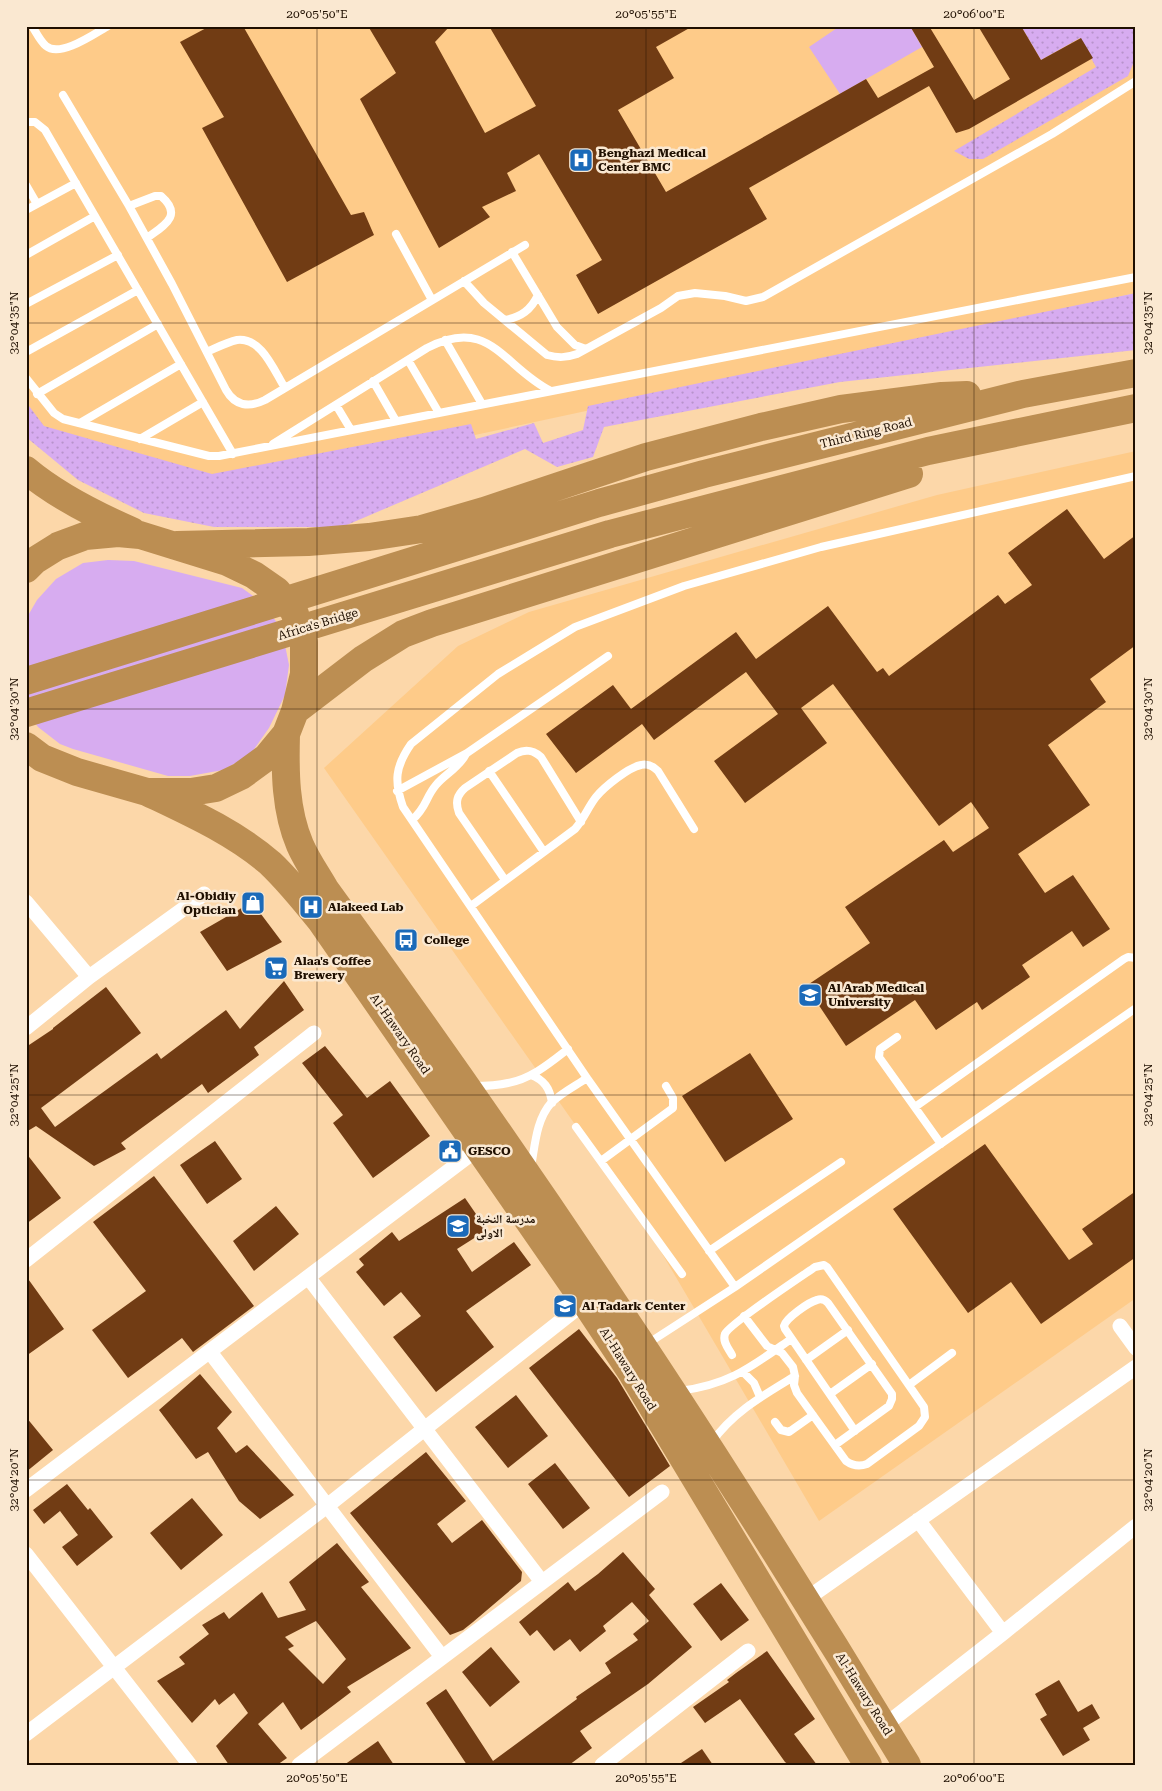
<svg xmlns="http://www.w3.org/2000/svg" width="1162" height="1791" viewBox="0 0 1162 1791" font-family="'Roboto Serif','Noto Naskh Arabic',serif">
  <defs>
    <pattern id="park-dots" width="8" height="8" patternUnits="userSpaceOnUse" patternTransform="scale(1.25)"><rect width="8" height="8" fill="#d7acf0"/><path d="M2 2h.1M6 6h.1" fill="none" stroke="#b893cc" stroke-width="1.8" stroke-linecap="round"/></pattern>
  </defs>
  <rect width="100%" height="100%" fill="#fcd7a9"/>
  <path fill="#fecb89" d="M26,26H1136V293L195,495L26,436Z
    M1136,451V1298L819,1521L643,1221L324,768L458,646L529,612L937,495Z"/>
  <path fill="#d7acf0" d="M840,26H910L922,47L840,94L809,47Z
    M108,560L134,561L242,588L263,603L282,630L289,665L285,695L269,728L250,755L223,770L190,776H168L73,749L60,744L38,727L26,710V619L37,600L56,579L83,563Z"/>
  <path fill="url(#park-dots)" d="M1021,26L1135,27L1136,57L1128,76L983,159H969L954,151L1096,67L1080,38L1041,60Z
    M1136,293V350L840,382L604,427L593,457L557,467L525,449L342,527H214L144,513L78,480L26,437V402L44,426L212,474L471,424L476,439L534,423L543,443L583,430L588,406Z"/>
  <path fill="#713c14" fill-rule="evenodd" d="M210,26H243L351,215L364,212L374,235L287,282L202,128L224,117L180,42Z
    M368,26H450L435,42L485,133L536,106L489,26H693L656,47L674,78L618,110L666,192L866,79L878,98L934,67L910,26H929L974,100L1010,79L978,26H1021L1041,60L1081,38L1093,58L969,129L956,133L929,86L749,188L767,219L598,314L576,275L602,260L539,154L507,173L516,191L482,207L490,217L439,248L360,99L396,73Z
    M1067,509L1104,559L1136,535V645L1090,679L1106,702L1048,745L1090,805L1018,854L1045,893L1073,875L1110,929L1083,947L1072,931L1022,965L1030,977L982,1010L977,1002L936,1030L915,1000L846,1046L806,986L870,943L845,907L944,840L953,852L989,828L971,802L939,826L833,684L801,708L827,743L745,803L714,761L778,714L746,672L654,740L642,724L576,773L546,734L613,685L631,709L736,632L756,659L828,606L877,672L883,668L889,676L998,595L1005,604L1032,585L1008,553Z
    M252,902L282,942L227,971L200,932Z
    M284,981L304,1010L254,1047L259,1055L208,1093L202,1084L121,1143L126,1149L94,1166L36,1126L26,1132V1047L53,1029V1028L106,987L141,1033L41,1108L55,1127L157,1053L161,1059L226,1010L240,1029Z
    M325,1046L367,1098L390,1081L430,1136L373,1178L333,1123L343,1115L302,1063Z
    M750,1053L793,1119L725,1162L682,1096Z
    M215,1141L242,1179L207,1204L180,1165Z
    M985,1144L1069,1260L1093,1244L1082,1229L1136,1191V1257L1041,1324L1011,1282L968,1313L893,1209Z
    M26,1153L61,1198L26,1224Z
    M154,1176L254,1306L193,1352L182,1338L128,1378L92,1330L146,1291L93,1222Z
    M465,1198L487,1230L457,1249L472,1272L514,1242L531,1265L466,1311L494,1347L436,1392L393,1337L421,1316L401,1292L384,1306L356,1272L364,1265L359,1259L392,1232L399,1241Z
    M276,1206L299,1234L254,1271L233,1241Z
    M26,1276L64,1329L26,1356Z
    M579,1329L617,1378L670,1466L629,1497L529,1368Z
    M200,1374L232,1412L217,1428L236,1453L247,1445L294,1495L260,1519L239,1501L208,1452L196,1459L159,1410Z
    M516,1395L548,1436L508,1468L475,1427Z
    M26,1417L53,1450L26,1472Z
    M426,1452L466,1501L437,1524L452,1543L482,1520L522,1572L521,1581L473,1622L463,1630L450,1635L350,1513Z
    M555,1463L590,1508L563,1529L528,1484Z
    M67,1484L88,1510L90,1508L113,1537L77,1566L62,1547L78,1535L60,1511L44,1524L33,1510Z
    M192,1498L223,1535L181,1570L150,1533Z
    M337,1543L369,1582L361,1587L411,1648L347,1687L351,1692L301,1730L283,1702L258,1724L287,1758L277,1765H229L216,1746L248,1713L234,1693L219,1705L215,1699L192,1723L157,1681L185,1664L179,1657L209,1634L202,1625L224,1612L229,1619L262,1592L278,1618L306,1610L289,1582ZM316,1621L346,1659L323,1684L288,1649L294,1646L285,1637Z
    M623,1552L655,1589L649,1595L692,1647L648,1684L580,1731L592,1748L569,1765H467L426,1703L446,1689L493,1761L577,1699L576,1697L611,1673L605,1663L638,1640L633,1634L649,1621L632,1602L603,1626L606,1631L580,1652L570,1639L554,1651L537,1630L530,1636L519,1622L568,1582L575,1591L598,1574Z
    M721,1583L749,1620L721,1641L693,1604Z
    M491,1647L520,1682L490,1707L462,1672Z
    M767,1651L815,1719L794,1734L817,1765H789L785,1762L740,1699L705,1723L693,1707L729,1682L727,1680L736,1673Z
    M1059,1680L1078,1712L1092,1704L1100,1718L1083,1728L1090,1740L1063,1756L1040,1719L1047,1715L1035,1694Z
    M378,1741L394,1765H344Z
    M702,1749L713,1765H678Z"/>
  <g fill="none" stroke-linecap="round" stroke-linejoin="round">
    <path stroke="#fff" stroke-width="8" d="M32,26C36,32 40,41 46,46C60,58 94,34 108,26
      M63,95L129,206L172,284L226,390C235,406 249,408 265,400L525,245
      M26,122H35L45,130L233,454
      M26,185L37,204
      M129,206L155,196H161C184,216 163,226 147,238
      M26,210L76,183
      M396,234L432,300
      M512,252L557,327L575,345L586,349
      M26,255L95,216
      M464,281L484,303L547,355C558,358 566,358 577,354L661,308L678,296L695,293L725,296L746,301L763,297L1052,134L1136,81
      M26,304L118,255
      M505,320C521,317 531,310 538,295
      M445,340L482,404
      M26,352L138,290
      M207,352C216,348 227,342 237,340C262,337 274,371 285,388
      M408,360L439,413
      M26,378L54,413L63,419L209,456H219L1136,277
      M373,381L396,421
      M37,394L158,324
      M336,405L351,430
      M80,423L181,364
      M140,439L203,402
      M273,444L427,348C490,315 503,367 551,391
      M489,771L544,852
      M397,791L467,753L608,656
      M412,820C427,807 425,798 436,785C445,774 459,768 466,754
      M505,880L459,813C455,802 457,795 465,788L517,753C526,749 533,750 541,757L581,822
      M471,906L575,829C584,819 588,807 596,797C604,787 629,767 641,765C648,763 653,766 658,771L694,829
      M897,1037L880,1049L879,1057L941,1144
      M531,1075C544,1080 550,1088 552,1103
      M473,1086C484,1086 496,1086 508,1083C531,1079 550,1063 568,1049
      M915,1107L1124,959L1128,957L1136,958
      M576,1127L682,1274
      M601,1161L673,1108V1098L666,1086
      M531,1167C535,1146 536,1120 551,1103C561,1093 575,1086 587,1078
      M709,1251L841,1162
      M735,1287L587,1078L403,807C394,781 395,767 411,744L498,674L575,627L684,586L821,547L1136,476
      M647,1344L735,1287L1136,1008
      M732,1355C729,1349 722,1342 725,1334C728,1325 802,1276 815,1267L824,1265L827,1267L924,1407L925,1417L919,1426L867,1464C859,1467 853,1466 846,1461L797,1393L794,1385L795,1376L793,1367L782,1353L767,1346L744,1316
      M806,1360L848,1330
      M743,1372L754,1383L760,1397
      M909,1385L952,1353
      M679,1391C729,1385 751,1367 791,1339
      M830,1394L872,1364
      M775,1422L781,1430L789,1432L813,1415
      M712,1442C733,1412 764,1395 795,1376
      M835,1445L889,1406L892,1399V1394L828,1303C825,1300 822,1298 817,1300C809,1302 786,1318 784,1326L785,1329L855,1431"/>
    <path stroke="#fff" stroke-width="15" d="M26,902L89,977
      M26,1028L89,977L204,894
      M26,1260L314,1033
      M308,1277L542,1582
      M1120,1326L1136,1348
      M210,1352L442,1657
      M26,1490L479,1148
      M918,1520L1003,1633
      M26,1554L190,1765
      M805,1600L1136,1367
      M884,1726L1003,1633L1136,1526
      M26,1734L327,1506L585,1302
      M299,1765L662,1492
      M602,1765L748,1651"/>
    <path stroke="#bc8e52" stroke-width="28" d="M26,470C57,496 95,515 132,531
      M177,545L308,542L369,537L422,529L484,511L646,457L761,427L841,409L942,396L967,395
      M26,569L34,561L58,546L85,536L118,533L140,535L227,562L254,575L277,591L294,611L304,642V674L295,711L286,734L267,757L241,776L216,788L191,792H147L77,772L42,758L26,746
      M26,681L599,503L704,474L1023,394L1136,373
      M295,711L363,659L403,634L432,623L909,474
      M26,713L610,534L928,451L1136,408
      M286,734C285,771 285,810 300,845C307,861 317,875 325,889C532,1172 726,1465 907,1765
      M147,792C189,812 234,832 270,863C289,881 305,901 321,921L585,1302L632,1373L868,1765"/>
  </g>
  <path fill="none" stroke="#1f0f00" stroke-width="1" stroke-opacity="0.45" d="M317,26V1765M646,26V1765M974,26V1765M26,323H1136M26,709H1136M26,1095H1136M26,1480H1136"/>
  <defs>
    <g id="hospital-square" transform="scale(1.25)"><rect x="-9" y="-9" width="18" height="18" rx="4" fill="#1b6ab9" stroke="#fae8d1"/><path d="M-5-5h3v3.5h4V-5h3V5h-3V1.5h-4V5h-3Z" fill="#fff"/></g>
    <g id="shop-square" transform="scale(1.25)"><rect x="-9" y="-9" width="18" height="18" rx="4" fill="#1b6ab9" stroke="#fae8d1"/><path d="M-5-2.5h2.3a2.7 3.5 0 0 1 5.4 0H5L5.5 6h-11ZM-1.5-2.5h3a1.5 2.3 0 0 0-3 0Z" fill="#fff"/></g>
    <g id="bus-square" transform="scale(1.25)"><rect x="-9" y="-9" width="18" height="18" rx="4" fill="#1b6ab9" stroke="#fae8d1"/><path d="M-5-6H5V4H4V6H2V4H-2V6H-4V4H-5ZM-3.5-4V0h7V-4ZM-3.5 1.2v1.5H-2V1.2ZM2 1.2v1.5H3.5V1.2Z" fill="#fff"/></g>
    <g id="supermarket-square" transform="scale(1.25)"><rect x="-9" y="-9" width="18" height="18" rx="4" fill="#1b6ab9" stroke="#fae8d1"/><path d="M-6-5.5h2.5l.6 2H6L4.5 2H-2.5L-4.4-4H-6ZM-1.5 3.2a1.3 1.3 0 1 0 .1 0ZM3 3.2a1.3 1.3 0 1 0 .1 0Z" fill="#fff"/></g>
    <g id="university-square" transform="scale(1.25)"><rect x="-9" y="-9" width="18" height="18" rx="4" fill="#1b6ab9" stroke="#fae8d1"/><path d="M0-5L7-2L0 1L-7-2ZM-4 1L0 2.5L4 1V4Q0 6-4 4Z" fill="#fff"/></g>
    <g id="civic-square" transform="scale(1.25)"><rect x="-9" y="-9" width="18" height="18" rx="4" fill="#1b6ab9" stroke="#fae8d1"/><path d="M-.6-6.5H3V-4.5H.6V-3L4-1V1h2V6H-6V1h2V-1L-.6-3ZM-1.2 2.5V6h2.4V2.5Z" fill="#fff"/></g>
    <g id="school-square" transform="scale(1.25)"><rect x="-9" y="-9" width="18" height="18" rx="4" fill="#1b6ab9" stroke="#fae8d1"/><path d="M0-5L7-2L0 1L-7-2ZM-4 1L0 2.5L4 1V4Q0 6-4 4Z" fill="#fff"/></g>
  </defs>
  <g fill-rule="evenodd">
    <use href="#hospital-square" x="581" y="160"/>
    <use href="#shop-square" x="253" y="903"/>
    <use href="#hospital-square" x="311" y="907"/>
    <use href="#bus-square" x="406" y="940"/>
    <use href="#supermarket-square" x="276" y="968"/>
    <use href="#university-square" x="810" y="995"/>
    <use href="#civic-square" x="450" y="1151"/>
    <use href="#school-square" x="458" y="1226"/>
    <use href="#school-square" x="565" y="1306"/>
  </g>
  <g text-anchor="middle" dominant-baseline="central" stroke-width="5" stroke-linejoin="round" paint-order="stroke">
    <g font-size="12" font-weight="bold" fill="#1f0f00" stroke="#fae8d1" text-anchor="start">
      <text x="598" y="153">Benghazi Medical<tspan x="598" dy="14">Center BMC</tspan></text>
      <text x="236" y="896" text-anchor="end">Al-Obidiy<tspan x="236" dy="14">Optician</tspan></text>
      <text x="328" y="907">Alakeed Lab</text>
      <text x="424" y="940">College</text>
      <text x="294" y="961">Alaa's Coffee<tspan x="294" dy="14">Brewery</tspan></text>
      <text x="828" y="988">Al Arab Medical<tspan x="828" dy="14">University</tspan></text>
      <text x="468" y="1151">GESCO</text>
      <text x="476" y="1219">مدرسة النخبة<tspan x="476" dy="14">الاولى</tspan></text>
      <text x="582" y="1306">Al Tadark Center</text>
    </g>
    <g font-size="12" fill="#1f0f00" stroke="#fae8d1">
      <text transform="translate(866 433) rotate(-14)">Third Ring Road</text>
      <text transform="translate(318 624) rotate(-17)">Africa's Bridge</text>
      <text transform="translate(400 1034) rotate(55)">Al-Hawary Road</text>
      <text transform="translate(628 1369) rotate(58)">Al-Hawary Road</text>
      <text transform="translate(864 1694) rotate(58)">Al-Hawary Road</text>
    </g>
  </g>
  <rect width="1162" height="1791" fill="none" stroke="#fae8d1" stroke-width="55"/>
  <rect x="28" y="28" width="1106" height="1736" fill="none" stroke="#1f0f00" stroke-width="2"/>
  <g font-size="12" text-anchor="middle" fill="#1f0f00">
    <text x="317" y="18">20°05'50"E</text>
    <text x="646" y="18">20°05'55"E</text>
    <text x="974" y="18">20°06'00"E</text>
    <text transform="translate(14 323) rotate(-90)" y="4">32°04'35"N</text>
    <text transform="translate(1148 323) rotate(-90)" y="4">32°04'35"N</text>
    <text transform="translate(14 709) rotate(-90)" y="4">32°04'30"N</text>
    <text transform="translate(1148 709) rotate(-90)" y="4">32°04'30"N</text>
    <text transform="translate(14 1095) rotate(-90)" y="4">32°04'25"N</text>
    <text transform="translate(1148 1095) rotate(-90)" y="4">32°04'25"N</text>
    <text transform="translate(14 1480) rotate(-90)" y="4">32°04'20"N</text>
    <text transform="translate(1148 1480) rotate(-90)" y="4">32°04'20"N</text>
    <text x="317" y="1782">20°05'50"E</text>
    <text x="646" y="1782">20°05'55"E</text>
    <text x="974" y="1782">20°06'00"E</text>
  </g>
</svg>
